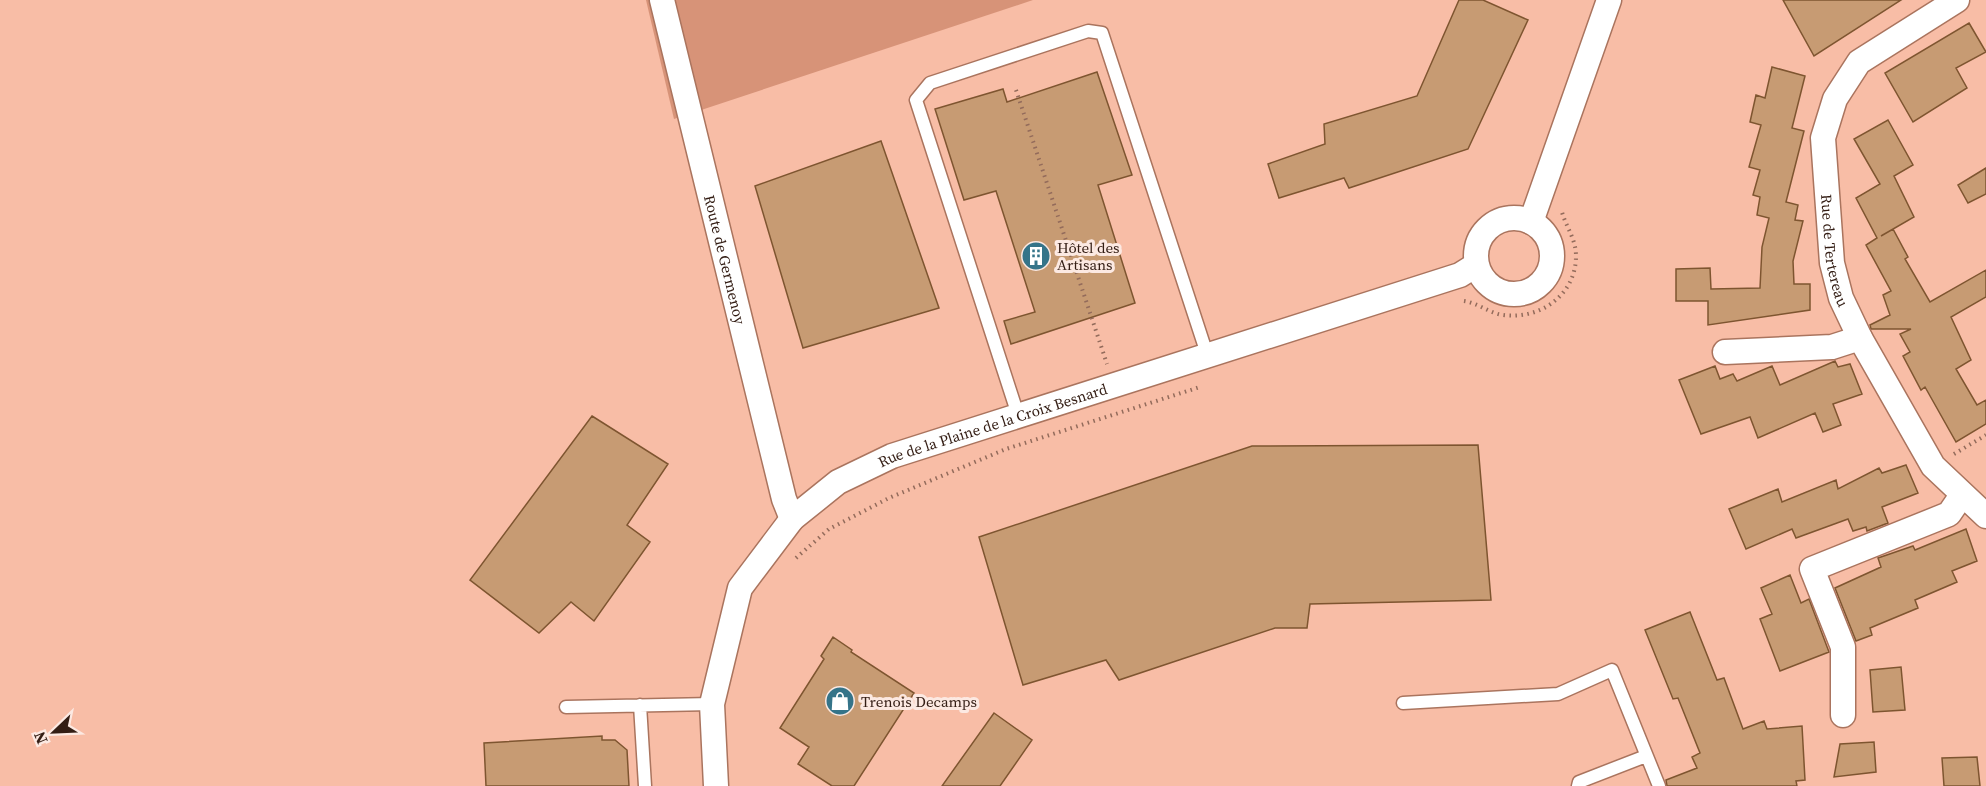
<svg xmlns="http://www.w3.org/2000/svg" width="1986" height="786" viewBox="0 0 1986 786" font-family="'Source Serif 4',serif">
  <rect width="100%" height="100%" fill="#f8bda6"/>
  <path fill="#d79378" d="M646,0H1033L674,119Z"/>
  <path fill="#c79b73" stroke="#7e5530" stroke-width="1.5" d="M1459,0H1483L1528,20L1468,149L1349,188L1344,178L1279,198L1268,164L1325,144L1324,124L1417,96Z
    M1783,0H1901L1814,56Z
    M1969,23L1986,52L1956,68L1967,88L1913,122L1885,73Z
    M1772,67L1805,76L1792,128L1804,131L1786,202L1798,205L1795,220L1803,221L1793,261L1794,284H1810V310L1708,325V301H1676V269L1710,268L1711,289L1760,288L1762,247L1769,218L1757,215L1760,197L1753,195L1760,170L1749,167L1761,125L1750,122L1756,95L1765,98Z
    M1097,72L1132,175L1098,185L1135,303L1011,344L1004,321L1035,312L996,191L964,200L935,109L1003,89L1007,102Z
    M1888,120L1913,165L1894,176L1914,217L1881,236L1893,229L1908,257L1905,259L1930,302L1986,270V297L1951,317L1971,360L1956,369L1977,405L1986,400V424L1956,442L1925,387L1921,390L1903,356L1910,352L1900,334L1911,329H1871L1870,325L1890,315L1883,295L1891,291L1866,245L1877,238L1856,198L1880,184L1854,139Z
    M881,141L939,308L803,348L755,186Z
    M1986,168V194L1968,203L1958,185Z
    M1835,361L1838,367L1850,364L1862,394L1833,404L1841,425L1823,432L1815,413L1758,438L1750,417L1701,434L1679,380L1715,366L1720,379L1733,374L1737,381L1772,366L1780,385Z
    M592,416L668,464L627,525L650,542L594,621L571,602L539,633L470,580Z
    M1478,445L1491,600L1310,604L1307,628H1275L1119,680L1106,660L1023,685L979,537L1252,446Z
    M1906,465L1918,493L1882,507L1888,523L1867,531L1866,527L1853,531L1848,519L1796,538L1792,529L1746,549L1729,509L1778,489L1782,502L1836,480L1838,489L1879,468L1882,473Z
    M1966,529L1977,561L1952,571L1957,582L1915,600L1918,608L1870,628L1872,635L1856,641L1835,588L1881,567L1878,558L1913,546L1915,550Z
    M1790,575L1801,603L1809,599L1829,652L1780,671L1760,619L1772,614L1761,588Z
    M1690,612L1717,680L1724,678L1743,729L1764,721L1767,729L1802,726L1805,780L1796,781L1797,786H1667L1666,780L1697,768L1692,757L1700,753L1678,698L1673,699L1645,630Z
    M833,637L852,650L851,652L914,693L854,786H832L798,764L809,747L780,728L824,659L821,656Z
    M1901,667L1905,710L1873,712L1870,670Z
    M994,713L1032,740L1000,786H942Z
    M602,736V740H615L627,750L629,786H486L484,743Z
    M1874,742L1876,772L1834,777L1840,744Z
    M1977,757L1980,786H1944L1942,758Z"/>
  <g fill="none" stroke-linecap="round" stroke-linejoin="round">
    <g stroke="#aa745e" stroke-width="15">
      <path id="service" d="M1018,415L916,100L930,83L1088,31L1102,33L1207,354
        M1403,703L1558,694L1612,670L1659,786
        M640,705L645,786
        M566,707L712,704
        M1578,786L1579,782L1646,756"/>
    </g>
    <g stroke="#aa745e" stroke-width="27">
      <g id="minor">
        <path id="s1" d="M662,0L784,499L792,519"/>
        <path id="s2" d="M1957,0L1859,62L1835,99L1823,138L1832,263L1841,298L1860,338L1933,466L1986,516"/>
        <circle cx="1514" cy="256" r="38"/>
        <path d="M1531,222L1609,0"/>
        <path d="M1725,352L1832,347L1860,338"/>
        <path d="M1843,715V647L1812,569L1949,514L1962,495"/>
        <path id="s3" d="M716,786L712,704L740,588L792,519L838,482L892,456L1460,275L1476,265"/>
      </g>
    </g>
    <path stroke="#936b5b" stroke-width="4" stroke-dasharray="1.5 4.5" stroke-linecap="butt" d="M1016,90L1107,364
      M1464,301C1478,303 1489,313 1503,315C1540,320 1576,295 1576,256C1576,239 1566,227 1562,212
      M1954,454L1986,435
      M796,558L829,529L889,498L1006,449L1200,387"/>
    <use href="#service" stroke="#fff" stroke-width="12"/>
    <use href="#minor" stroke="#fff" stroke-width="24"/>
  </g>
  <defs>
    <g id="building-disc" transform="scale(1.5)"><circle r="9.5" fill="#357489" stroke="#fce9e2"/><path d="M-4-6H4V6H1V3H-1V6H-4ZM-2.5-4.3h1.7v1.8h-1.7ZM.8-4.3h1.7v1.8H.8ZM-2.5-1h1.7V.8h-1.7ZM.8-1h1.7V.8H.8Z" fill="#fff"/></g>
    <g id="shop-disc" transform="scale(1.5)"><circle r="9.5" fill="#357489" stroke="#fce9e2"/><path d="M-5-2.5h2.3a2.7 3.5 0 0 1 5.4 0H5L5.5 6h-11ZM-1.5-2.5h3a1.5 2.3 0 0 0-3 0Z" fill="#fff"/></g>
  </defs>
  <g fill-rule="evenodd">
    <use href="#building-disc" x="1036" y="256"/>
    <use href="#shop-disc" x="840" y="701"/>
  </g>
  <g text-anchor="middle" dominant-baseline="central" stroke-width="6" stroke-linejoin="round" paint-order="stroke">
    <g font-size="15" fill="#331d14" stroke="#fce9e2" text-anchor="start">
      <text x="1057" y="247">Hôtel des<tspan x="1057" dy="17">Artisans</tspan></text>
      <text x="861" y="701">Trenois Decamps</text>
    </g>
    <g font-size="15" fill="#331d14" stroke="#fce9e2">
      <text stroke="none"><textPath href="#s2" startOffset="314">Rue de Tertereau</textPath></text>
      <text stroke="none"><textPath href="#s1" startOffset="267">Route de Germenoy</textPath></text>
      <text stroke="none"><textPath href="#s3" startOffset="512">Rue de la Plaine de la Croix Besnard</textPath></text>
    </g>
  </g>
  <g transform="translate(54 732) rotate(247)" stroke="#fce9e2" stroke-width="4.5" paint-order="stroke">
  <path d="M0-4.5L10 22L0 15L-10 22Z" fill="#331d14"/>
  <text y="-9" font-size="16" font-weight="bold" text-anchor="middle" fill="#331d14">N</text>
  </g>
</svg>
